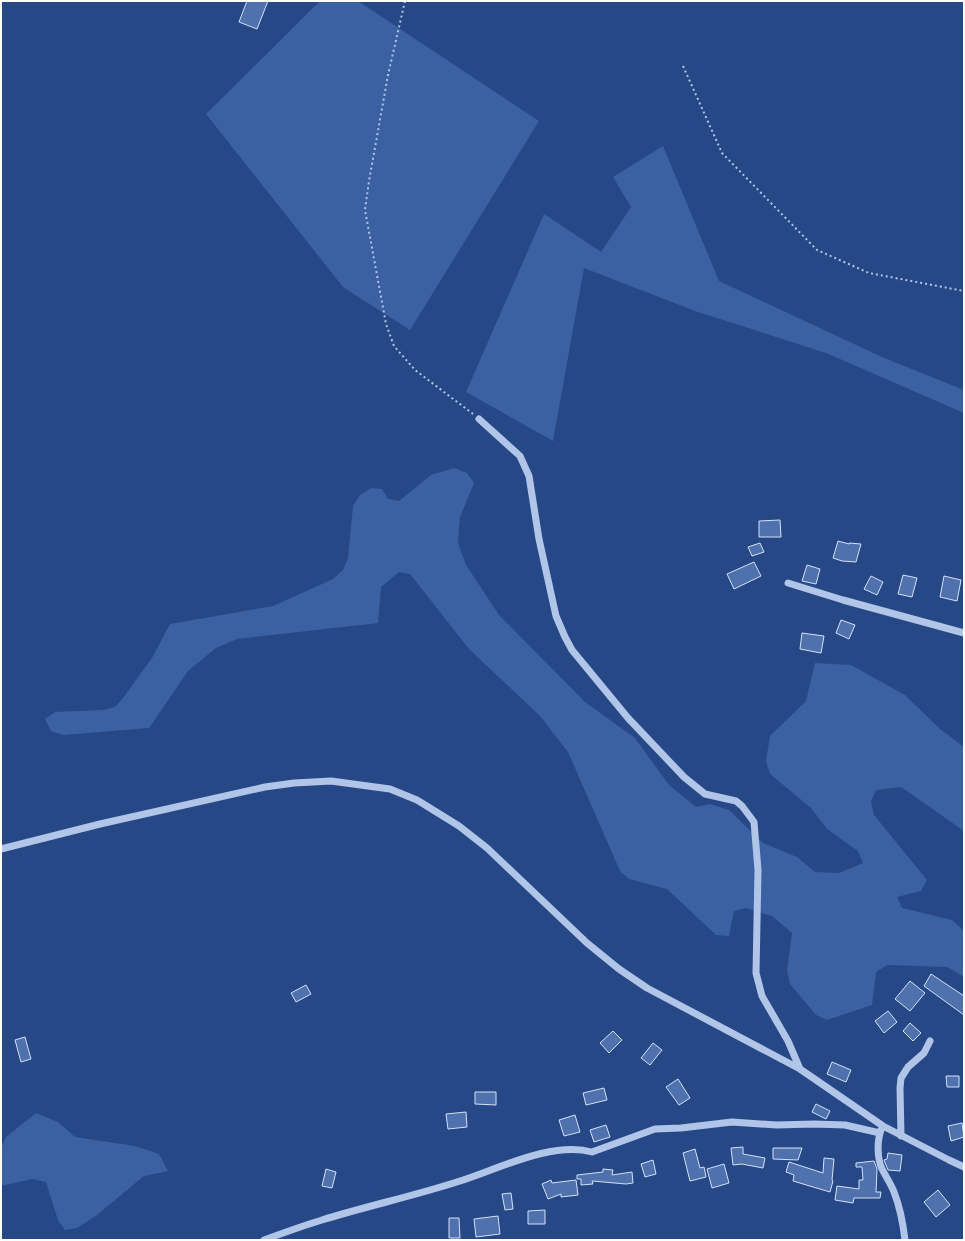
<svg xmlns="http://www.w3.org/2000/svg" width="965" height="1241" viewBox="0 0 965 1241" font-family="'Exo 2',sans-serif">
  <rect width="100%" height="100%" fill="#264886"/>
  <path fill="#3b61a2" d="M320,1H358L539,121L410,330L343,287L206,114Z
    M663,146L719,281L882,357L964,390V413L826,353L695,311L584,268L553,441L466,392L544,214L601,252L631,207L613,177Z
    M454,468L467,473L474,483L460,517L458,543L466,565L499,615L585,702L635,738L669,785L696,807L710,804L729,810L763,843L797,857L815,872L839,873L863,863L858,851L827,829L811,808L770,774L766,761L770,736L806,701L815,663L851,665L905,695L940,729L964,747V831L901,787L876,790L871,801L874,815L927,880L921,891L897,897L902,908L952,920L964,931V977L947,967L887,965L876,972L872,1005L827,1020L816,1015L790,984L787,971L792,933L772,916L746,908L734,911L729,936L716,935L667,889L629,879L620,871L568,752L540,716L469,649L410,574L399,572L381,587L378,623L237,639L216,648L188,671L149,728L63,735L51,731L45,719L55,712L103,710L115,707L123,698L152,658L170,624L273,606L333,579L343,570L348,558L353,506L360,495L371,488L382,489L388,499L399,501L431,475Z
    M36,1113L58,1122L75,1137L135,1146L159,1154L168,1171L144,1176L97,1215L77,1228L65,1230L58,1220L46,1182L32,1179L1,1186V1148L6,1137Z"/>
  <path fill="#4f71ad" stroke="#d5e1f6" d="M247,1H268L257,29L239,22Z
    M780,520L781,537H759V521Z
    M838,541L849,544V543L861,544L856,562L842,561L833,558Z
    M760,543L764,552L752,556L748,547Z
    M754,562L761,576L734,589L727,574Z
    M807,565L820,569L816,584L802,581Z
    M903,575L917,578L912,597L898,594Z
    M871,576L883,582L877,595L864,589Z
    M944,576L961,580L957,601L940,597Z
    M841,620L855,625L849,639L836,633Z
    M802,633L824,636L821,653L800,649Z
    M931,974L964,996V1015L924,986Z
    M910,981L925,993L910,1011L895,999Z
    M306,985L311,994L296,1002L291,993Z
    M888,1011L897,1022L884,1033L875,1021Z
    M910,1023L921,1033L913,1041L903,1031Z
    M613,1031L622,1040L609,1053L600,1043Z
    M25,1037L31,1059L21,1062L15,1040Z
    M653,1043L662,1050L650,1065L641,1058Z
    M832,1062L851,1070L846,1082L827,1074Z
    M946,1076H959V1087H947Z
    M678,1079L690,1098L679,1105L666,1087Z
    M604,1088L607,1100L586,1105L583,1093Z
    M475,1092H496V1105L475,1104Z
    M816,1104L830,1111L826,1119L812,1112Z
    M466,1112L467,1127L448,1129L446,1114Z
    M575,1115L580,1132L564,1136L559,1120Z
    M962,1123L964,1137L951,1141L948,1126Z
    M606,1125L610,1137L594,1142L590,1130Z
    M743,1147V1154L765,1158L763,1168L742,1164L733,1165L731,1148Z
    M773,1148H802L798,1160L773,1159Z
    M695,1149L700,1168L704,1167L706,1177L690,1181L683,1153Z
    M888,1153L902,1155L900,1171L888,1170L884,1160L887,1159Z
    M824,1158L834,1159L832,1180L833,1181L830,1192L793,1181L794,1175L786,1172L789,1162L823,1173Z
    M653,1160L656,1174L645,1177L641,1164Z
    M874,1161L877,1169L876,1192H881L880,1198H854L853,1203L835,1200L837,1186L859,1189V1180H863L862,1167H856V1163Z
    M724,1164L729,1183L712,1188L707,1169Z
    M326,1169L336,1172L332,1188L322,1186Z
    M603,1169L613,1170L612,1175L632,1172L633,1183L626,1184L592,1181L593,1184L581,1185V1179H577V1175L603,1172Z
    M551,1180L552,1183L576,1180L578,1195L561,1197V1194L548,1199L542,1184Z
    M938,1190L950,1205L936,1217L924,1202Z
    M511,1193L513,1209L505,1210L502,1194Z
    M545,1210V1224H528V1211Z
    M498,1216L500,1234L476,1237L474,1219Z
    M449,1218H459L460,1238H449Z"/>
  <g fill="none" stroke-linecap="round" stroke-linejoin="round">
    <path stroke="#b1c5e8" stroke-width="2" stroke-dasharray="2 3" stroke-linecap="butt" d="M405,1L388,75L369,181L365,210L386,324L394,346L415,370L473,414
      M683,66L722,153L817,250L869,273L964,291"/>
    <path stroke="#b1c5e8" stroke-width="7" d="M479,419L520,456L529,476L539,539L556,616L565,637L572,650L628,718L684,777L705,794L736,801L742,806L754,822L758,870L756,973L762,996L788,1041L800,1069
      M788,583L843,600L964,633
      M1,849L100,824L265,787L294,783L331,781L390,789L417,800L459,826L487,848L587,943L619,969L647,988L800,1069L883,1126L949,1160L964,1167
      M881,1130C877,1141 877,1158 882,1169C886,1177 891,1184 894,1192C900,1207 903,1223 905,1240
      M901,1136L900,1088L901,1078L908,1067L924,1053L930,1041
      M264,1240C283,1233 302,1226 322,1220C367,1206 414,1196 460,1181C498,1169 552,1141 592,1152L655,1129L681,1128L732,1122L777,1125L814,1124L845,1125L880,1133"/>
  </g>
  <rect width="965" height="1241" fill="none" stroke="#ffffff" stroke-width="4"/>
</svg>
